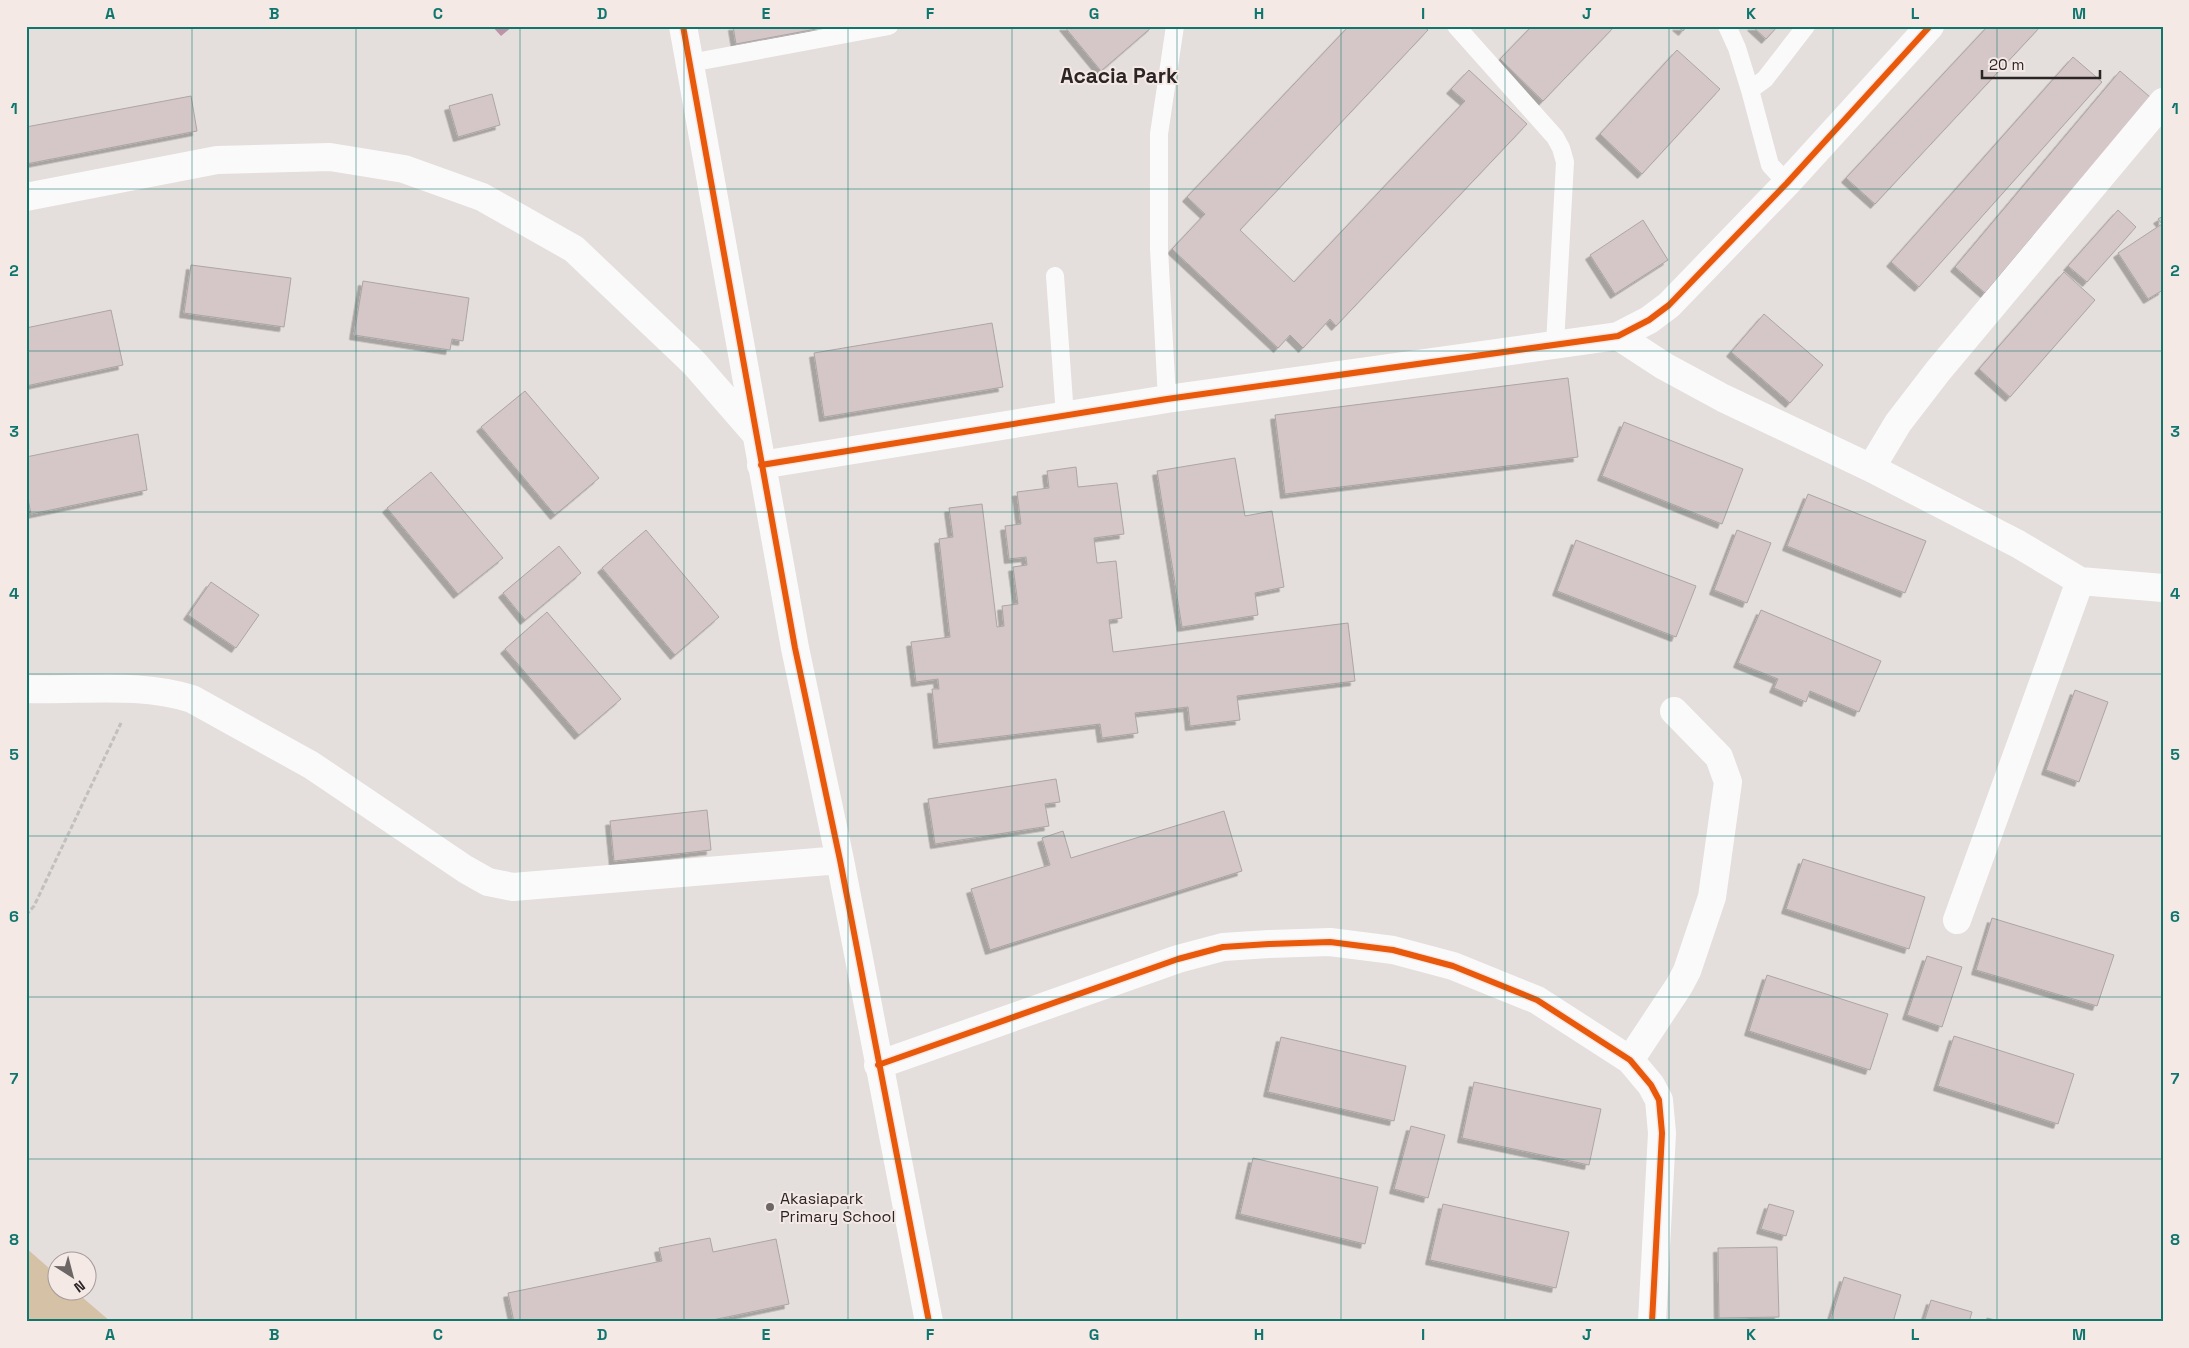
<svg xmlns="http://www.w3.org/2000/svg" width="2189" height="1348" viewBox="0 0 2189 1348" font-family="'Space Grotesk',sans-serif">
  <defs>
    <filter id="shadow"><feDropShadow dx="-4.5" dy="4.5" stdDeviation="0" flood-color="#0004"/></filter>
  </defs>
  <rect width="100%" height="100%" fill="#e4dedc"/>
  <path fill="#d5c1a6" d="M26,1248L57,1275L58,1290L75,1291L111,1322H26Z"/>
  <path fill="#bd93a7" d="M492,26H513L501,36Z"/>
  <path fill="#d5c6c7" stroke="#aba6a6" filter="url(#shadow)" d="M733,26H832L736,44Z
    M1064,26H1153L1101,71Z
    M1349,26H1423L1428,30L1240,230L1294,282L1465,101L1451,89L1469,70L1527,124L1336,326L1330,319L1303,348L1290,335L1278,348L1172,249L1205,214L1187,197Z
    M1532,26H1615L1543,101L1500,59Z
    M1677,26H1687L1683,31Z
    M1752,26H1778L1766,39Z
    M1988,26H2041L1875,204L1846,178Z
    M1677,50L1720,89L1642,174L1600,134Z
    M2073,57L2102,82L1919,287L1891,262Z
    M2120,71L2150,97L1985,293L1955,267Z
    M492,94L500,125L458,137L449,106Z
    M191,96L197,131L26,164V127Z
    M2118,210L2136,227L2087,282L2068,266Z
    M2163,216V290L2148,299L2118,253L2162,224L2158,219Z
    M1643,220L1668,260L1615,294L1590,255Z
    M191,265L291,278L284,327L184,313Z
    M2064,272L2095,300L2010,397L1979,369Z
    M363,281L469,298L463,341L452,339L450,350L354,335Z
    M111,310L123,365L26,386V328Z
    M1764,314L1823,365L1790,403L1731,352Z
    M992,323L1003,387L824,417L814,353Z
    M1568,378L1578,457L1285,494L1275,415Z
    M525,391L599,478L555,515L481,427Z
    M1624,422L1743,469L1722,524L1602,476Z
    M138,434L147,490L31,514L26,489V457Z
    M1235,458L1245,516L1272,511L1284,587L1255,593L1258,615L1182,627L1157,471Z
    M1076,467L1078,487L1117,483L1124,534L1094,538L1097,563L1116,561L1122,618L1109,620L1113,652L1348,623L1355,681L1237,696L1240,720L1190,726L1188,707L1135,713L1138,733L1102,738L1100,724L938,744L932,689H939L938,679L916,682L911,642L950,637L939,539L953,537L949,508L982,504L997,627L1004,626L1002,606L1018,604L1013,567L1027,565L1026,557L1009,559L1005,526L1021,524L1017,492L1049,488L1047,471Z
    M431,472L503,558L458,594L387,508Z
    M1808,494L1926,541L1905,593L1787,546Z
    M646,530L719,617L675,655L602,568Z
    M1737,530L1771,543L1747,603L1714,590Z
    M1576,540L1696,586L1676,637L1557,591Z
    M559,546L581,573L525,620L503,593Z
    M211,582L259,615L236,648L188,615Z
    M1761,610L1881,661L1859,712L1810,691L1806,702L1774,688L1778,679L1738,663Z
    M547,612L621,699L579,735L505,649Z
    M2075,690L2108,702L2079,782L2046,770Z
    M1056,779L1060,802L1045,804L1049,826L935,844L928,799Z
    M707,810L711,850L614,861L610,821Z
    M1224,811L1242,871L990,950L971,889L1050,865L1042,838L1063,831L1071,858Z
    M1803,859L1925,897L1909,949L1786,909Z
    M1992,918L2114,955L2097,1006L1976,970Z
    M1927,956L1962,967L1942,1027L1907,1015Z
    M1767,975L1888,1014L1870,1070L1749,1031Z
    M1954,1036L2074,1074L2058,1124L1938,1086Z
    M1281,1037L1406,1066L1394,1121L1268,1092Z
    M1474,1082L1601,1109L1589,1165L1462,1138Z
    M1411,1126L1445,1135L1428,1198L1394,1189Z
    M1253,1158L1378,1187L1365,1244L1240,1214Z
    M1443,1204L1569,1232L1556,1288L1430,1260Z
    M1769,1204L1794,1211L1786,1236L1761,1229Z
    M710,1238L713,1252L776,1239L789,1304L703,1322H514L508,1293L662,1261L659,1248Z
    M1777,1247L1779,1317L1719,1318L1718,1248Z
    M1844,1277L1901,1295L1893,1322H1830Z
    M1931,1300L1972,1312L1969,1322H1924Z
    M1987,1318L2003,1322H1986Z"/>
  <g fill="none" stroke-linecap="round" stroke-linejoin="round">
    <path stroke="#c2c0bf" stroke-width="3" stroke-dasharray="5 2.5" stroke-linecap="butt" d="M26,915L34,906L121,723"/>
    <path stroke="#fbfafa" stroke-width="18" d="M1456,26L1555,137L1561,148L1565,162L1555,344
      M1727,26L1737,48L1750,90L1770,165L1787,183
      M690,63L889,26
      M1750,90L1765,79L1806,26
      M1055,276L1065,416
      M1167,399L1159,249V134L1175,26"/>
    <path stroke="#fbfafa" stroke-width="28" d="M683,26L795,648L840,860L929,1322
      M26,197L217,160L330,157L404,169L482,197L574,249L694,363L755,433
      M1618,336L1664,366L1723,398L1871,468L2018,544L2080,581L2163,588
      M761,465L1167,399L1618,336L1649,320L1669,305L1787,183L1930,26
      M1871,468L1898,423L1938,371L2163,102
      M26,689C82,691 139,682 192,699L311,765L465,869L488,882L513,887L840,860
      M1957,920L2080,581
      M1630,1060L1679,986L1687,971L1712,897L1728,782L1719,757L1674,711
      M878,1065L1178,959L1223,947L1269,944L1330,942L1393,950L1453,966L1537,1000L1630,1060L1651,1085L1659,1100L1662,1133L1652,1322"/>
    <g stroke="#f5e9e6" stroke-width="9">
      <path id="cycleway" d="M683,26L795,648L840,860L929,1322
        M761,465L1167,399L1618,336L1649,320L1669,305L1787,183L1930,26
        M878,1065L1178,959L1223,947L1269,944L1330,942L1393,950L1453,966L1537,1000L1630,1060L1651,1085L1659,1100L1662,1133L1652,1322"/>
    </g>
    <use href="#cycleway" stroke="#e8590c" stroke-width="6"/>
  </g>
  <path fill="none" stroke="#0f766e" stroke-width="1" stroke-opacity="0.55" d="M192,26V1322M356,26V1322M520,26V1322M684,26V1322M848,26V1322M1012,26V1322M1177,26V1322M1341,26V1322M1505,26V1322M1669,26V1322M1833,26V1322M1997,26V1322M26,189H2163M26,351H2163M26,512H2163M26,674H2163M26,836H2163M26,997H2163M26,1159H2163"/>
  <circle fill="#6c6665" stroke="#f5e9e6" stroke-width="2" cx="770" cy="1207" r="5"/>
  <g text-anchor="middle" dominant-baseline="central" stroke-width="4" stroke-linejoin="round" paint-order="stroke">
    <g font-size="16" fill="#2b2625" stroke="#f5e9e6" text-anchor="start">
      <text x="780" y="1198">Akasiapark<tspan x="780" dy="18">Primary School</tspan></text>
    </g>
    <g font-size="21" font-weight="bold" fill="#2b2625" stroke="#f5e9e6">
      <text x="1119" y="75">Acacia Park</text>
    </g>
  </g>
  <rect width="2189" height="1348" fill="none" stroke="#f5e9e6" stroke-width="55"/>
  <g transform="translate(72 1276) rotate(144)"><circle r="24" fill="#f5e9e6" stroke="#a49b99"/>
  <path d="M0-4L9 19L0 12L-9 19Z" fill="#6c6665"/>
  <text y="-8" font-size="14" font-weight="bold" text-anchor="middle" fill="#2b2625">N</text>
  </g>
  <path d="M1982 70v8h118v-8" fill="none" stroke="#2b2625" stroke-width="2.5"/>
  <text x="1989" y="70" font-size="15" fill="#2b2625" stroke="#f5e9e6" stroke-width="4" paint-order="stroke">20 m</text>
  <rect x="28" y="28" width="2134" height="1292" fill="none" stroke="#0f766e" stroke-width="2"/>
  <g font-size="16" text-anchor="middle" font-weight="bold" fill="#0f766e">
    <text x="110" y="19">A</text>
    <text x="274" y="19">B</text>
    <text x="438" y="19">C</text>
    <text x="602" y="19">D</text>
    <text x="766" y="19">E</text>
    <text x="930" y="19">F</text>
    <text x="1094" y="19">G</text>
    <text x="1259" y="19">H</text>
    <text x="1423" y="19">I</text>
    <text x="1587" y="19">J</text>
    <text x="1751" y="19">K</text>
    <text x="1915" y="19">L</text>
    <text x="2079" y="19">M</text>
    <text x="14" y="114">1</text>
    <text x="2175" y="114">1</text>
    <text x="14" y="276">2</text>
    <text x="2175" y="276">2</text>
    <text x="14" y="437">3</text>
    <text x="2175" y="437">3</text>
    <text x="14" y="599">4</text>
    <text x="2175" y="599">4</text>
    <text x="14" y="760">5</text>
    <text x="2175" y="760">5</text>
    <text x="14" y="922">6</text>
    <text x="2175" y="922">6</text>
    <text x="14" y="1084">7</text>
    <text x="2175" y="1084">7</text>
    <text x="14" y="1245">8</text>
    <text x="2175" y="1245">8</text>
    <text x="110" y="1340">A</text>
    <text x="274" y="1340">B</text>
    <text x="438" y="1340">C</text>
    <text x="602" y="1340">D</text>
    <text x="766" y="1340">E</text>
    <text x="930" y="1340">F</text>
    <text x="1094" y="1340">G</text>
    <text x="1259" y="1340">H</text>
    <text x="1423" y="1340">I</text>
    <text x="1587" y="1340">J</text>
    <text x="1751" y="1340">K</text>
    <text x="1915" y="1340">L</text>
    <text x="2079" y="1340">M</text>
  </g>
</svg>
